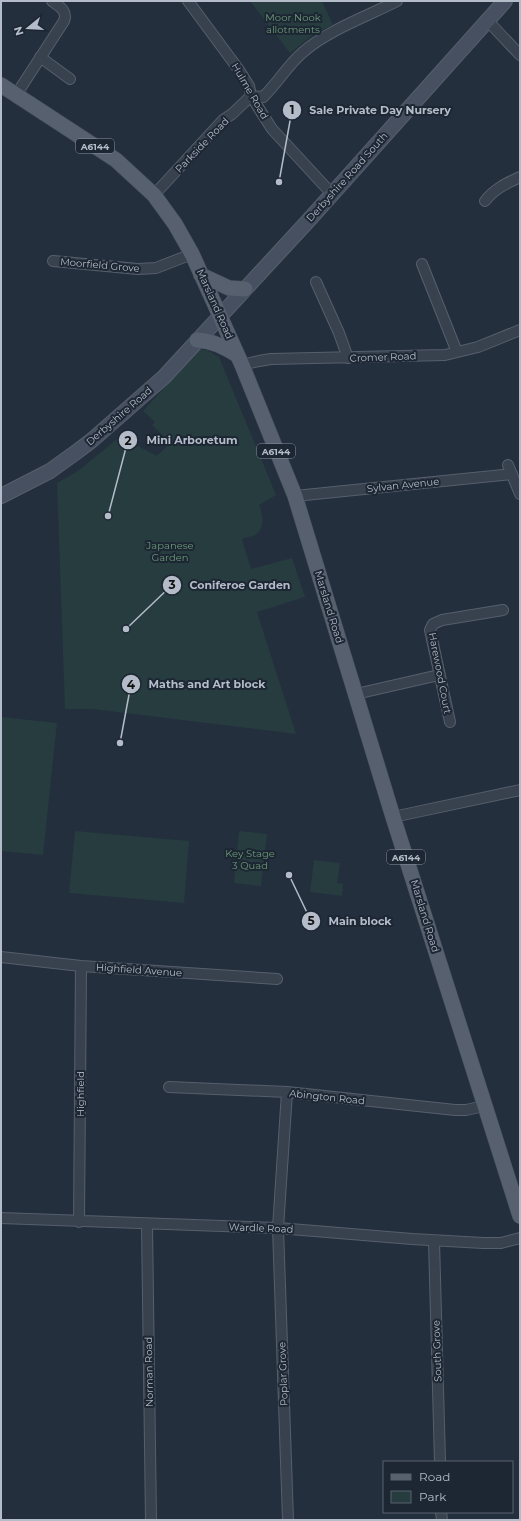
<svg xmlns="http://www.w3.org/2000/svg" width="521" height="1521" viewBox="0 0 521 1521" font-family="Montserrat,sans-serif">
  <rect width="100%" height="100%" fill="#242f3e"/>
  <path fill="#263c3f" d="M250,1H322L333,25L314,34L290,53Z
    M199,349L207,350L219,357L276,495L259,505C263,514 265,529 255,535C251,537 246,537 242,539L251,569L292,558L305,597L257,612L296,734L93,709H65L57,483L78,471L117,439L130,451L138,446L157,456L170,443L152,425L155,422L143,411Z
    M1,717L57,723L43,855L1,851Z
    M75,831L189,841L184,903L69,893Z
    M239,831L267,834L261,886L234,883Z
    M314,860L340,863L337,883L343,884L342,896L310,892Z"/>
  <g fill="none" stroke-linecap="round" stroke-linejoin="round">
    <g stroke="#565f6c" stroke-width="12">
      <path id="street" d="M188,1L239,70L249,86L251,96L272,129L332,194
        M487,20L520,55
        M40,57L70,79
        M16,95L64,21C68,11 59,6 52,1
        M251,96L263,97C277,84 287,66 302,53C326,31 368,16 397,1
        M154,195L223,120L232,114L251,96
        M485,201C494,189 507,183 520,177
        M53,261L138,269L156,268L192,254
        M422,264L457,352
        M316,282L339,333L348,358
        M242,365L259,361L271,359L445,355L478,347L520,330
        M508,465L520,494
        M295,496L512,474
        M356,694L439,675
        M450,722L430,630L433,624L442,620L503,610
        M393,817L520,790
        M1,957L81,966L277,979
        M169,1087L287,1092L455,1110H466L484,1106
        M287,1092L278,1228L288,1520
        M1,1218L278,1228L412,1239L483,1243H501L520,1238
        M79,1222L81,966
        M147,1225L151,1520
        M434,1241L440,1462
        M441,1512L442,1520"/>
    </g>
    <g stroke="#565f6c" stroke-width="16">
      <path id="secondary" d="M1,496L50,471L75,453L91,441L164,377L308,221L505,1"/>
    </g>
    <g stroke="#414a57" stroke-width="16">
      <path id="primary" d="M1,85L116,160L154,195L175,224L192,254L220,316L242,365L295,496L393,817L520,1216
        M201,275L229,288L245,289
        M197,340C213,341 224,347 237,355"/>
    </g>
    <use href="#street" stroke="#38414e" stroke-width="10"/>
    <use href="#secondary" stroke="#465061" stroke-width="14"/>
    <use href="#primary" stroke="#56606e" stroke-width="15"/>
  </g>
  <g text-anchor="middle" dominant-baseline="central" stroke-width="4" stroke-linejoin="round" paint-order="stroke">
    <g fill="#1d2633" stroke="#878f9c" stroke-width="1">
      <rect x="76" y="139" width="38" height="14" rx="3"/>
      <rect x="257" y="444" width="38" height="14" rx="3"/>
      <rect x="387" y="850" width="38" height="14" rx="3"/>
    </g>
    <g font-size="9" font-weight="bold" fill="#b4bcc9">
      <text x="95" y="146">A6144</text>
      <text x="276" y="451">A6144</text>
      <text x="406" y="857">A6144</text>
    </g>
    <g font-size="10" fill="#6b9a76" stroke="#1d2633">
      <text x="293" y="17">Moor Nook<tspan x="293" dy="12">allotments</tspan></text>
      <text x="170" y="545">Japanese<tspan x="170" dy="12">Garden</tspan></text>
      <text x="250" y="853">Key Stage<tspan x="250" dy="12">3 Quad</tspan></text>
    </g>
    <g font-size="10" fill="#b4bcc9" stroke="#1d2633">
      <text transform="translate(250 91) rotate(60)">Hulme Road</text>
      <text transform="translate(202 145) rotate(-46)">Parkside Road</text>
      <text transform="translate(347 177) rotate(-48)">Derbyshire Road South</text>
      <text transform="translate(100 265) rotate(5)">Moorfield Grove</text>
      <text transform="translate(215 304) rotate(66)">Marsland Road</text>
      <text transform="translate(383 357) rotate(-2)">Cromer Road</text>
      <text transform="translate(119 416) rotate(-41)">Derbyshire Road</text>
      <text transform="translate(403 485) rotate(-6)">Sylvan Avenue</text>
      <text transform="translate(329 607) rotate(73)">Marsland Road</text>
      <text transform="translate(440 673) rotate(79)">Harewood Court</text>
      <text transform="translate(425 916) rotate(73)">Marsland Road</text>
      <text transform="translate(139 970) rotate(4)">Highfield Avenue</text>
      <text transform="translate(80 1094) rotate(-90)">Highfield</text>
      <text transform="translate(327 1097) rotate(6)">Abington Road</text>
      <text transform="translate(261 1228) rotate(2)">Wardle Road</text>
      <text transform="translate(437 1351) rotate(-92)">South Grove</text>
      <text transform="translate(149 1372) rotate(-91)">Norman Road</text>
      <text transform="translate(283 1374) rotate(-92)">Poplar Grove</text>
    </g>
  </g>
  <path fill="none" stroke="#b4bcc9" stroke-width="1.5" d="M279 182L292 110M108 516L128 440M126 629L172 585M120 743L131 684M289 875L311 921"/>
  <g fill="#b4bcc9" stroke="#1d2633" stroke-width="1.5">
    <circle cx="279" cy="182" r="4"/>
    <circle cx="108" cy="516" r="4"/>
    <circle cx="126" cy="629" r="4"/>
    <circle cx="120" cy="743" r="4"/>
    <circle cx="289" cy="875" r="4"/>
    <circle cx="292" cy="110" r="10"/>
    <circle cx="128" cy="440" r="10"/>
    <circle cx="172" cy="585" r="10"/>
    <circle cx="131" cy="684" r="10"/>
    <circle cx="311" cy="921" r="10"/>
  </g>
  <g font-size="12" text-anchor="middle" font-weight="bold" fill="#111">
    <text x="292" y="114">1</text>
    <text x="128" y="445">2</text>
    <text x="172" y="589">3</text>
    <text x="131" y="689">4</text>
    <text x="311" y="925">5</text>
  </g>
  <g font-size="11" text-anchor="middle" font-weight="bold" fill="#b4bcc9" stroke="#1d2633" stroke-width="4" stroke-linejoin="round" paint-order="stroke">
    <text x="380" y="114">Sale Private Day Nursery</text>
    <text x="192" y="444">Mini Arboretum</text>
    <text x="240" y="589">Coniferoe Garden</text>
    <text x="207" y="688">Maths and Art block</text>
    <text x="360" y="925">Main block</text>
  </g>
  <rect width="521" height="1521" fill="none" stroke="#b4bcc9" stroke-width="4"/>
  <rect x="383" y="1461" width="130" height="52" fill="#1d2633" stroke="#59626f"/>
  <rect x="391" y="1474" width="20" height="6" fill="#56606e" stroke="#59626f"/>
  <text x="419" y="1481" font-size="12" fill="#b4bcc9">Road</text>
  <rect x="391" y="1491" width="20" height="12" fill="#263c3f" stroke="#59626f"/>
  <text x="419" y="1501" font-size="12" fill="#b4bcc9">Park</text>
  <g transform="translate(28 28) rotate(252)" stroke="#1d2633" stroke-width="3" paint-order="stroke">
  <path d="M0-3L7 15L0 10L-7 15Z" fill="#b4bcc9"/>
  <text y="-6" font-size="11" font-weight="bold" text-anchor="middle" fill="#b4bcc9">N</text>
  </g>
</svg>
